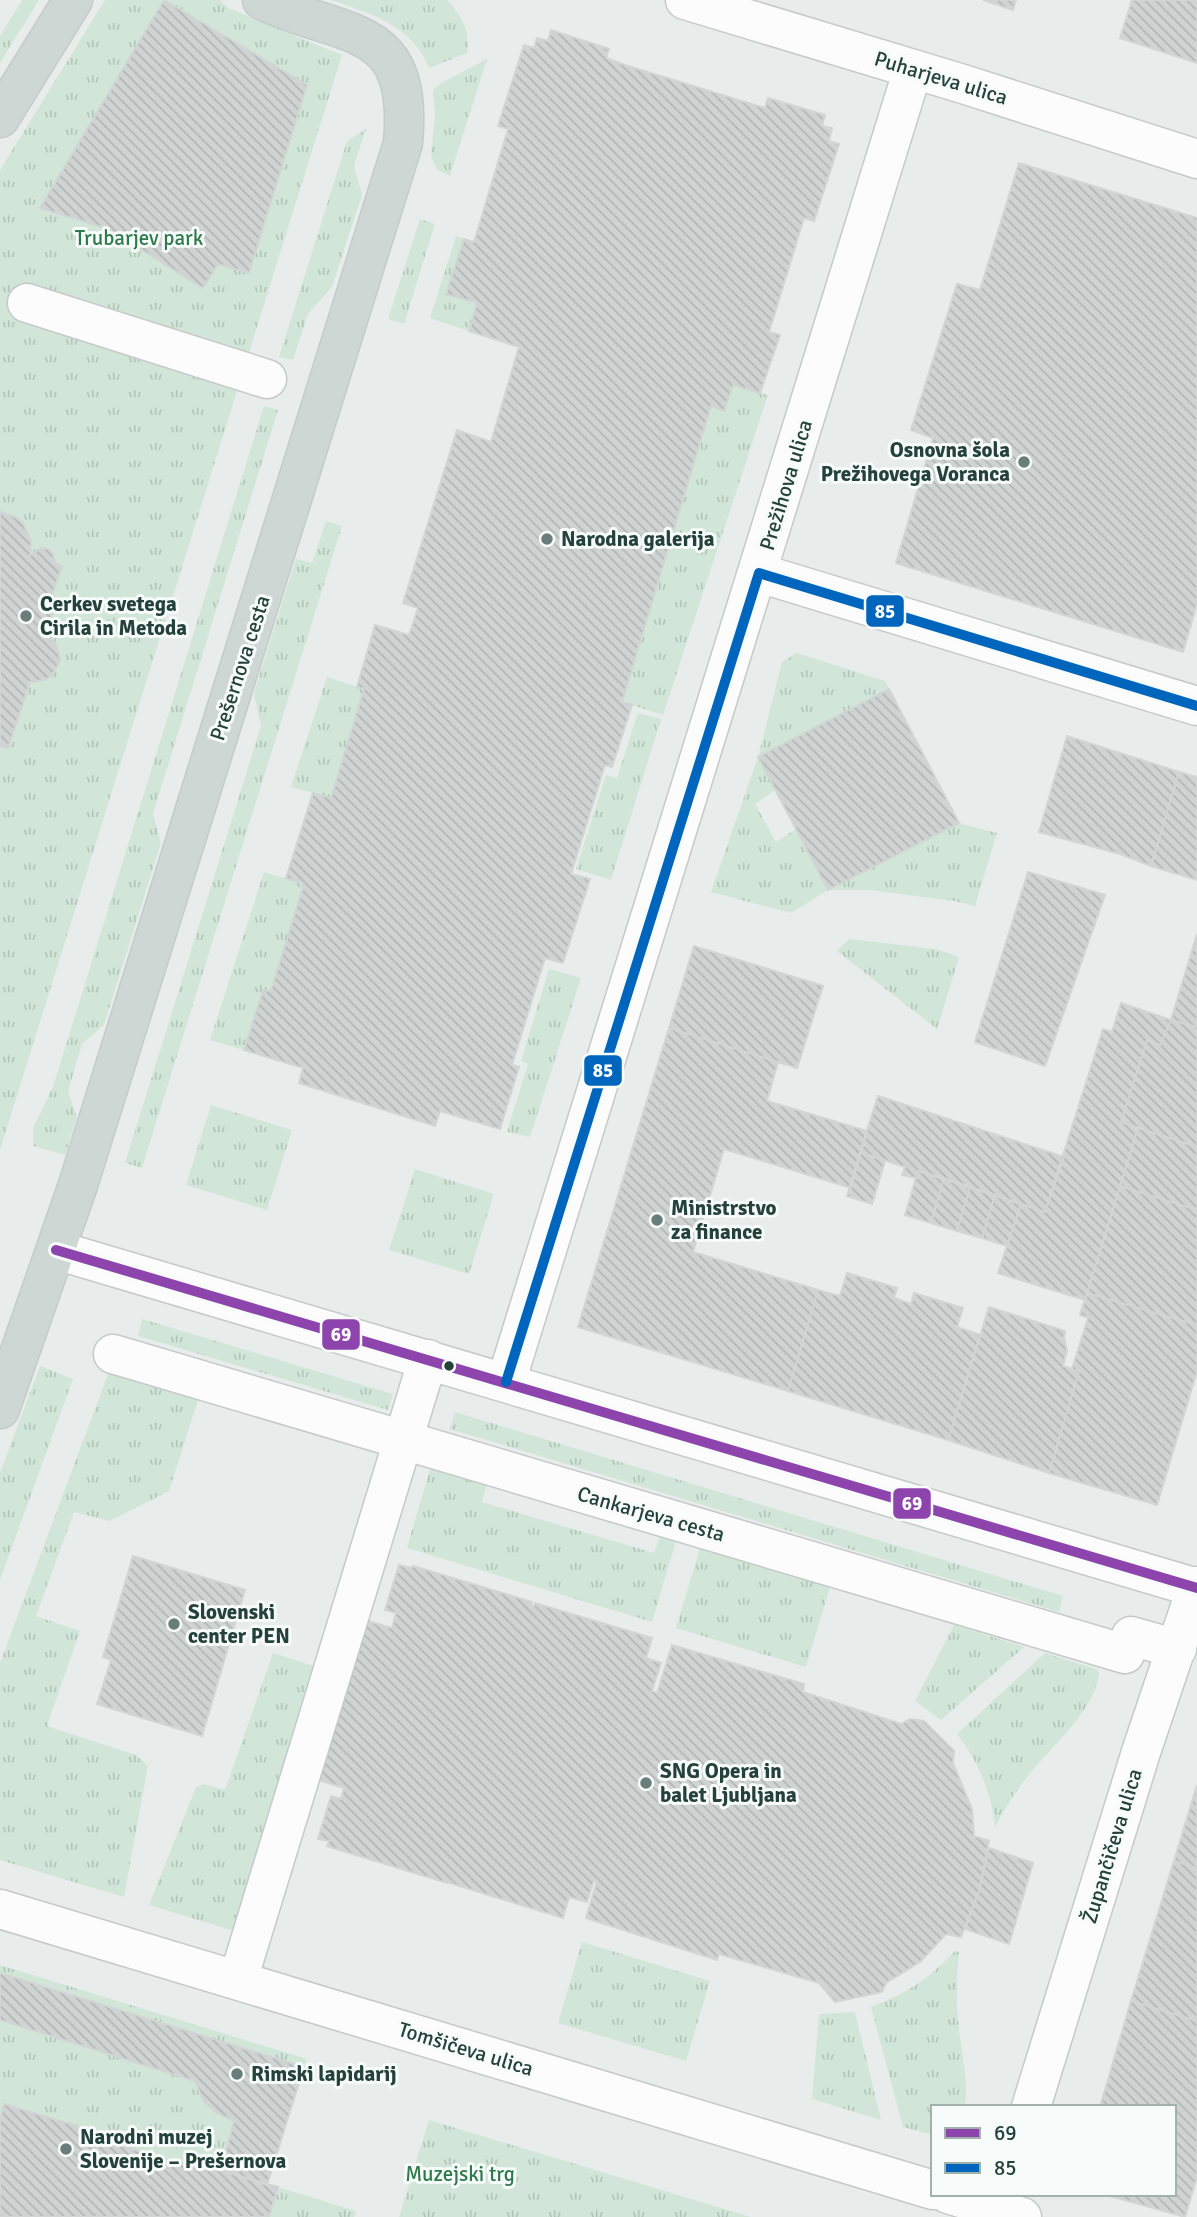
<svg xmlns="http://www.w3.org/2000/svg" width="1197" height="2217" viewBox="0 0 1197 2217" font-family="Signika,sans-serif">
  <defs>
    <pattern id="grass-tufts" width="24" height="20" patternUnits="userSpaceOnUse" patternTransform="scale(1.75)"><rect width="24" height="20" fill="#d1e6d8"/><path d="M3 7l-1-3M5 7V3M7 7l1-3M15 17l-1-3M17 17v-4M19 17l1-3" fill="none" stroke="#b3c6ba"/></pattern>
    <pattern id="building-back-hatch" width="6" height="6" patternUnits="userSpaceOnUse" patternTransform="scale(1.75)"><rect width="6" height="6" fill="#cfd4d2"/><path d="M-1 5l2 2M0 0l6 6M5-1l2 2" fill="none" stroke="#b2b7b5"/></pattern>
  </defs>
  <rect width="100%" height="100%" fill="#e8edeb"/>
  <path fill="url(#grass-tufts)" d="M22,0H39L0,63V36Z
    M105,0H220L228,8L342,55L0,1150V170Z
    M331,0H447C461,15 471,31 467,53L429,68C412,25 371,14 331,0Z
    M487,59L450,176L437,169L431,156L435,114L433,90L441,83Z
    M366,129L354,166L362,195L332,287L308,314L293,360L279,357L347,141Z
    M420,219L435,224L404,324L388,319Z
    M456,236L474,242L456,296L477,303L469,331L430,318Z
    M733,385L768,395L663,715L622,702L711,406L724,411Z
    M264,406L278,410L153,814L161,843L104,1025L82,1044L68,1091L77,1118L65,1155L33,1146V1128L53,1087Z
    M326,521L342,526L142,1168L125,1163L261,726L254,693L296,559L312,563Z
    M797,653L885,681L889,689L758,757L775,790L755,804L776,842L796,829L828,890L959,823L997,833L975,906L954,901L870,890H828L791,913L711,892L758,757L782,662Z
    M327,677L364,689L331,798L291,787Z
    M638,713L661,719L611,880L576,869L606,775L617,778Z
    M264,872L304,884L271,991L263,990L244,1050L210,1040Z
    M849,939L936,949L959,957L937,1029L837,951Z
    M549,969L581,978L530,1137L507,1132L528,1064L521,1061Z
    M211,1105L292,1130L267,1210L186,1185Z
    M415,1169L494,1194L469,1274L389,1250Z
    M142,1319L393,1394L388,1410L138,1336Z
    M40,1366L73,1379L0,1580V1473Z
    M111,1366L200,1394L169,1491L110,1521L74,1512L36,1616L80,1631L47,1726L136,1755L148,1766L124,1897L0,1860V1663Z
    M455,1412L1063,1596L1059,1612L450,1429Z
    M431,1466L487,1483L482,1502L654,1553L660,1537L676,1541L652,1622L407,1548Z
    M700,1548L830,1587L806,1667L676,1628Z
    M954,1625L1024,1647L941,1720L915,1701Z
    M273,1653L317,1667L237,1932L149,1905L196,1787L204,1784L225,1790Z
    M1045,1653L1096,1669L1099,1673C1096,1709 1053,1745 1031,1772C1017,1789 1005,1808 995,1827C991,1791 979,1763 957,1734Z
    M582,1942L710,1981L686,2061L558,2023Z
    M955,1951L959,1952C957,1974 956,1996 958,2018C960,2048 969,2077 965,2107H933V2135L903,2127L871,2007C907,1993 929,1979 955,1951Z
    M0,1965L307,2059L304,2067L0,1973Z
    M855,2012L881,2120L812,2099L819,2014Z
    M0,2020L195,2081C199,2103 215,2112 234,2121L221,2170L205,2166L204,2170L78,2133L79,2126L5,2104L0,2119Z
    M429,2120L751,2217H399Z
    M278,2187L356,2211L354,2217H269Z"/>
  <path fill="url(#building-back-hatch)" stroke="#d1d6d4" stroke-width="2" d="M164,0L307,85L249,273L218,264L203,288L108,229L40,208Z
    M983,0H1016L1013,10Z
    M1132,0H1197V63L1120,38Z
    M551,30L609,49L606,58L625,65L765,108L768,98L825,115L822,126L832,128L829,141L839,144L814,221L804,218L769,332L780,335L760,393L733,385L724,411L711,406L622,702L632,705L612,767L605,765L571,874L590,879L563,963L545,958L512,1065L519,1067L500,1129L440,1111L435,1126L299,1083L303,1068L244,1050L263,990L271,991L304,884L286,878L313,793L331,798L364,689L357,687L375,625L409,635L418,608L403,603L457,430L491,442L519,347L469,331L477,303L446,294L464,239L474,242L478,229L508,129L498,126L524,45L534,48L537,38L548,41Z
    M1019,163L1197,218V604L1183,652L896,563L933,438L911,430L957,284L980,290Z
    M0,512L13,516L23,523L31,542L30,555L41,548L48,549L53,554L55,563L62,566L52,596L58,598L45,634L56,644L60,659L58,665L51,676L45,680L30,682L8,748L0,746Z
    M889,689L959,823L828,890L758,757Z
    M1067,736L1179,772L1151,866L1120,854L1039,832Z
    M1179,772L1197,777V880L1151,866Z
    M1028,872L1105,895L1045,1066L975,1042Z
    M1197,934V1027L1171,1020Z
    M694,946L823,986L797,1068L669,1028Z
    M1121,1003L1171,1020L1160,1045L1147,1040L1121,1122L1138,1128L1085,1300L998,1273L1021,1204L1045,1212L1103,1029L1112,1032Z
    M1171,1020L1197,1027V1147L1121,1122L1147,1040L1160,1045Z
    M669,1028L778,1062L767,1101L867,1131L851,1188L724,1149L693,1252L818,1290L788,1391L578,1327Z
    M878,1096L1064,1157L1045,1212L918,1171L916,1178L902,1175L905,1167L860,1152Z
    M1138,1128L1197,1147V1210L1120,1186Z
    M860,1152L885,1161L872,1204L847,1196Z
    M918,1171L944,1178L931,1223L905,1215Z
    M944,1178L970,1187L957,1231L931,1223Z
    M1120,1186L1197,1210V1325L1087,1293Z
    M970,1187L995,1195L982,1238L957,1231Z
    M995,1195L1021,1204L1007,1246L982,1238Z
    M847,1273L897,1288L894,1298L911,1304L914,1293L963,1308L957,1327L980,1335L948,1440L788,1391L818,1290L840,1296Z
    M1087,1293L1197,1325V1371L1157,1505L1049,1473L1079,1371L1072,1369L1088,1318L1080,1315Z
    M989,1307L1065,1331L1064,1338L1067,1351L1063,1366L1079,1371L1049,1473L948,1440Z
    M133,1556L245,1590L202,1736L97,1704L111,1660L103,1657Z
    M399,1565L411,1568L413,1566L532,1602L531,1605L534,1606L535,1603L652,1638L646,1658L661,1663L652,1691L657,1693L672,1645L804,1684L803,1692L901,1724L910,1719L924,1721L954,1751L953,1763L972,1809L974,1836L989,1841L979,1891L961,1937L946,1934L920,1962L886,1983L882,1992L835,2002L819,1983L719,1954L717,1960L586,1918L597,1881L594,1880L587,1902L569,1897L563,1918L450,1883L451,1882L447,1883L327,1846L329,1841L318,1839L331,1796L341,1799L344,1788L316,1779L364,1620L392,1628L396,1613L385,1610Z
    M1197,1785V1868L1174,1861Z
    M989,1848L1033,1863L1009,1944L965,1929L979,1891Z
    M1174,1861L1197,1868V2021L1131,2001Z
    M0,1973L304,2067L267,2185L221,2170L234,2121L217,2113L204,2102L195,2081L0,2020Z
    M1131,2001L1197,2021V2177L1185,2217L1103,2194H1174V2107H1100Z
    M4,2104L80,2127L78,2133L204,2170L205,2166L278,2187L269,2217H0V2119Z"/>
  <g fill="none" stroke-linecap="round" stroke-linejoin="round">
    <g stroke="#c5cac8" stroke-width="41">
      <path id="minor" d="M685,0L963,84L1197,159
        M27,303L267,379
        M759,573L1197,706
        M56,1250L1197,1588
        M113,1354L1125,1654L1131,1636L1177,1649
        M506,1382L913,69
        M0,1909L933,2190
        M238,1980L428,1359
        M1031,2107L1141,1752L1197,1586
        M948,2194L1022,2217"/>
    </g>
    <g stroke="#c3ccc9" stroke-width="41">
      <path id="major" d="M0,118L73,0
        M0,1409L78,1185L403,143C414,21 347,40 262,0"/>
    </g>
    <use href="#minor" stroke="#fcfcfc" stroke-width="38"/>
    <use href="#major" stroke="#cfd7d5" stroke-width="38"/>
    <g stroke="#f7fbf9" stroke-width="16">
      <path id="bus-1" d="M56,1250L1197,1588"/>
    </g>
    <g stroke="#f7fbf9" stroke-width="16">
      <path id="bus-2" d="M506,1382L759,573L1197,706"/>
    </g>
    <use href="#bus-1" stroke="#8e44ad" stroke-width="10"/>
    <use href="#bus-2" stroke="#0065bd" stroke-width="10"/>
  </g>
  <g fill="#697e78" stroke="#f7fbf9" stroke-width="2.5">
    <circle cx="1024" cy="462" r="7"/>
    <circle cx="547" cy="539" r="7"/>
    <circle cx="26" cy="616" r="7"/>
    <circle cx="657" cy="1220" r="7"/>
    <circle cx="174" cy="1624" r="7"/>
    <circle cx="646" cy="1783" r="7"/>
    <circle cx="237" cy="2074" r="7"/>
    <circle cx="66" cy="2149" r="7"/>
  </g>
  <circle fill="#24423a" stroke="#f7fbf9" stroke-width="2.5" cx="449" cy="1366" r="6"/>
  <g text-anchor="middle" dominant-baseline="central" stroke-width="6" stroke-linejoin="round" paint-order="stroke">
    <g font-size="21" fill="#24423a" stroke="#f7fbf9">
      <text transform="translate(941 78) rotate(17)">Puharjeva ulica</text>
      <text transform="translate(786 485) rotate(-73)">Prežihova ulica</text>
      <text transform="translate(240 668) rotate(-72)">Prešernova cesta</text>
      <text transform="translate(651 1514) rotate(16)">Cankarjeva cesta</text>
      <text transform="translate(1112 1846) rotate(-73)">Župančičeva ulica</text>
      <text transform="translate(466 2049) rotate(17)">Tomšičeva ulica</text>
    </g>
    <g font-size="21" fill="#2d7a4b" stroke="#f7fbf9">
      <text x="139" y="238">Trubarjev park</text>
      <text x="460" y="2174">Muzejski trg</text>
    </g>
    <g font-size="21" font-weight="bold" fill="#24423a" stroke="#f7fbf9" text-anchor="start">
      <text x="1010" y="450" text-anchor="end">Osnovna šola<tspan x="1010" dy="24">Prežihovega Voranca</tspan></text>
      <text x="561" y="539">Narodna galerija</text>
      <text x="40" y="604">Cerkev svetega<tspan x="40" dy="24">Cirila in Metoda</tspan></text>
      <text x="671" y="1208">Ministrstvo<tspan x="671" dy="24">za finance</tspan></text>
      <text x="188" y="1612">Slovenski<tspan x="188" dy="24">center PEN</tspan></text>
      <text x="660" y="1771">SNG Opera in<tspan x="660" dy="24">balet Ljubljana</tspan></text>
      <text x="251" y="2074">Rimski lapidarij</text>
      <text x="80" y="2137">Narodni muzej<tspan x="80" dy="24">Slovenije – Prešernova</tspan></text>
    </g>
  </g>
  <g stroke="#f7fbf9" stroke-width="2.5">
    <rect x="865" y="594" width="40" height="34" rx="7" fill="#0065bd"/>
    <rect x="583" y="1054" width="40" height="33" rx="7" fill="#0065bd"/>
    <rect x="321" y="1318" width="40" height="33" rx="7" fill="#8e44ad"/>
    <rect x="892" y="1487" width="40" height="33" rx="7" fill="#8e44ad"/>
  </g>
  <g font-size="19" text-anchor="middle" font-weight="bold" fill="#fff">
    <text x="885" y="618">85</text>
    <text x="603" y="1077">85</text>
    <text x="341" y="1341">69</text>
    <text x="912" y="1510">69</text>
  </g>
  <rect x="931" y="2105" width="245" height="91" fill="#f7fbf9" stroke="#a3b1ad" stroke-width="2"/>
  <rect x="945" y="2128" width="35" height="10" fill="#8e44ad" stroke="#a3b1ad" stroke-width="2"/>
  <text x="994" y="2140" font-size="21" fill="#24423a">69</text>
  <rect x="945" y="2163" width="35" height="10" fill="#0065bd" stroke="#a3b1ad" stroke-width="2"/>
  <text x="994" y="2175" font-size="21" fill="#24423a">85</text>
</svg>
